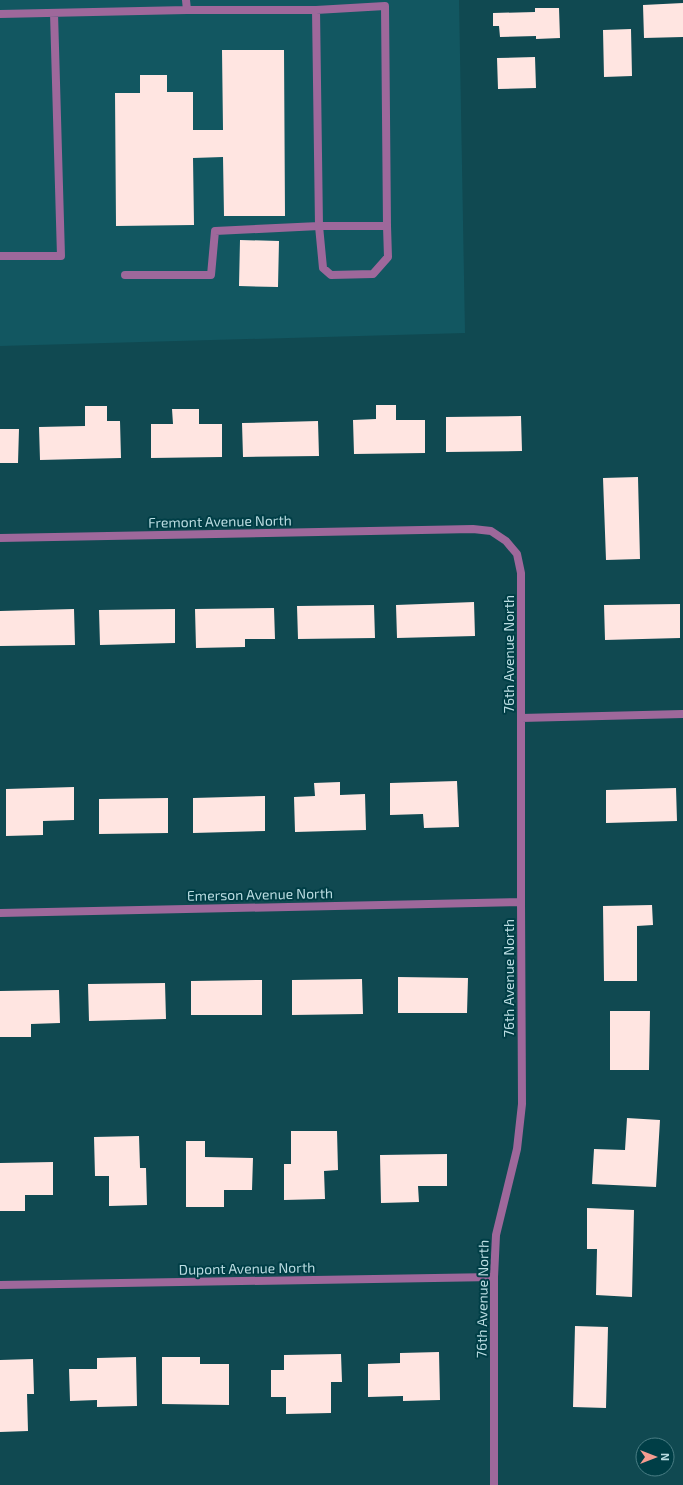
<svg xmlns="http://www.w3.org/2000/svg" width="683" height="1485" viewBox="0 0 683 1485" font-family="'Exo 2',sans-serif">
  <rect width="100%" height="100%" fill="#104951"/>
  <path fill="#125761" d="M0,0H459L465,333L0,346Z"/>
  <path fill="#ffe5e1" d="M683,3V37L644,38L643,5Z
    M535,8H559L560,38L536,39V36L500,37L499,26H493V13L535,12Z
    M631,29L632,76L604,77L603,30Z
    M222,50H284L285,216H224L223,157L193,158L194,225L116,226L115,93H140V75H167V92H193V130H223Z
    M535,57L536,88L498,89L497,58Z
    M240,240L279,241L278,287L239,286Z
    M376,405H396V420H425V453L354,454L353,420L376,419Z
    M85,406H107V421H120L121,458L40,460L39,427L85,426Z
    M172,409H199V424H222V457L151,458V424H173Z
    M521,416L522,451L446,452V417Z
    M318,421L319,456L243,457L242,423Z
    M0,429H19L18,463H0Z
    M638,477L640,559L606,560L603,478Z
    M474,602L475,636L397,638L396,605Z
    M680,604V638L605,640L604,605Z
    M374,605L375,638L298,639L297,606Z
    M274,608L275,639H245V647L196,648L195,609Z
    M74,609L75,645L0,646V611Z
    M175,609V643L100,645L99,610Z
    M457,781L459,827L424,828L423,814L390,815V783Z
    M340,782V795L365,794L366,830L295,832L294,797L315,796L314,783Z
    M74,787V820L43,821V835L6,836V789Z
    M676,788L677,821L606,823V790Z
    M265,796V831L193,833V798Z
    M168,798V833L99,834V799Z
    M652,905L653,925L637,926V981H604L603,906Z
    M398,977L468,978L467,1013H398Z
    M362,979L363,1014L292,1015V980Z
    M262,980V1015H191V981Z
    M165,983L166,1019L89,1021L88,984Z
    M59,990L60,1023L31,1024V1037H0V991Z
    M610,1011H650L649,1070H610Z
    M627,1118L660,1120L656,1187L592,1184L594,1149L625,1150Z
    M291,1131H337L338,1170L324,1171L325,1199L284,1200V1164H291Z
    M139,1136L140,1168H146L147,1205L109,1206V1176H95L94,1137Z
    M186,1141H205V1157L253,1158L252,1190H224V1207H186Z
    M447,1154V1186H418L419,1202L381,1203L380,1155Z
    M53,1162V1195H25V1211H0V1163Z
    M587,1208L634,1210L632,1297L596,1295L597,1249H587Z
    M575,1326L608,1327L606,1408L573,1407Z
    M439,1352L440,1400L403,1401V1396L368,1397V1364L400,1363V1353Z
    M341,1354L342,1382H331V1413L286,1414V1397H271V1370H284V1355Z
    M136,1357L137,1406L97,1407V1400L70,1401L69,1369H97V1358Z
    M162,1357H200V1364H229V1405L162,1404Z
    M33,1359L34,1394H27L28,1431L0,1432V1360Z"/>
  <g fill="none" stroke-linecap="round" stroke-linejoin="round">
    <path stroke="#9e689b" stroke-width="8" d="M316,10L319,226L323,268L331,275L373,274L388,257L387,226
      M0,14L187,10
      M0,256H61L54,13
      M125,275H211L215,231L319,226H387L385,6L316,10H187L186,0"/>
    <path stroke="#9e689b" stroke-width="8" d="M0,538L473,529L491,531L506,541L517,554L521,573V902L522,1104L517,1149L496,1235L494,1277V1485
      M521,718L683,714
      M0,913L521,902
      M0,1285L494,1277"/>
  </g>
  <g text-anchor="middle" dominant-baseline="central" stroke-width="4" stroke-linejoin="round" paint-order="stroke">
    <g font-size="14" fill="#badce1" stroke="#003e46">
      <text transform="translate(220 521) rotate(-1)">Fremont Avenue North</text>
      <text transform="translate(508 654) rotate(-90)">76th Avenue North</text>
      <text transform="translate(260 894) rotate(-1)">Emerson Avenue North</text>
      <text transform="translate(508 978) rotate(-90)">76th Avenue North</text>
      <text transform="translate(247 1268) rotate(-1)">Dupont Avenue North</text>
      <text transform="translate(482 1299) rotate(-89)">76th Avenue North</text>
    </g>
  </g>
  <g transform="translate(655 1457) rotate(90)"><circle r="19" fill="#003e46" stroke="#4a7d84"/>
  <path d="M0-3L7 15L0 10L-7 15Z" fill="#f59c90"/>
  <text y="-6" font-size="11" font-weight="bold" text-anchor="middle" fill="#badce1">N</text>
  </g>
</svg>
